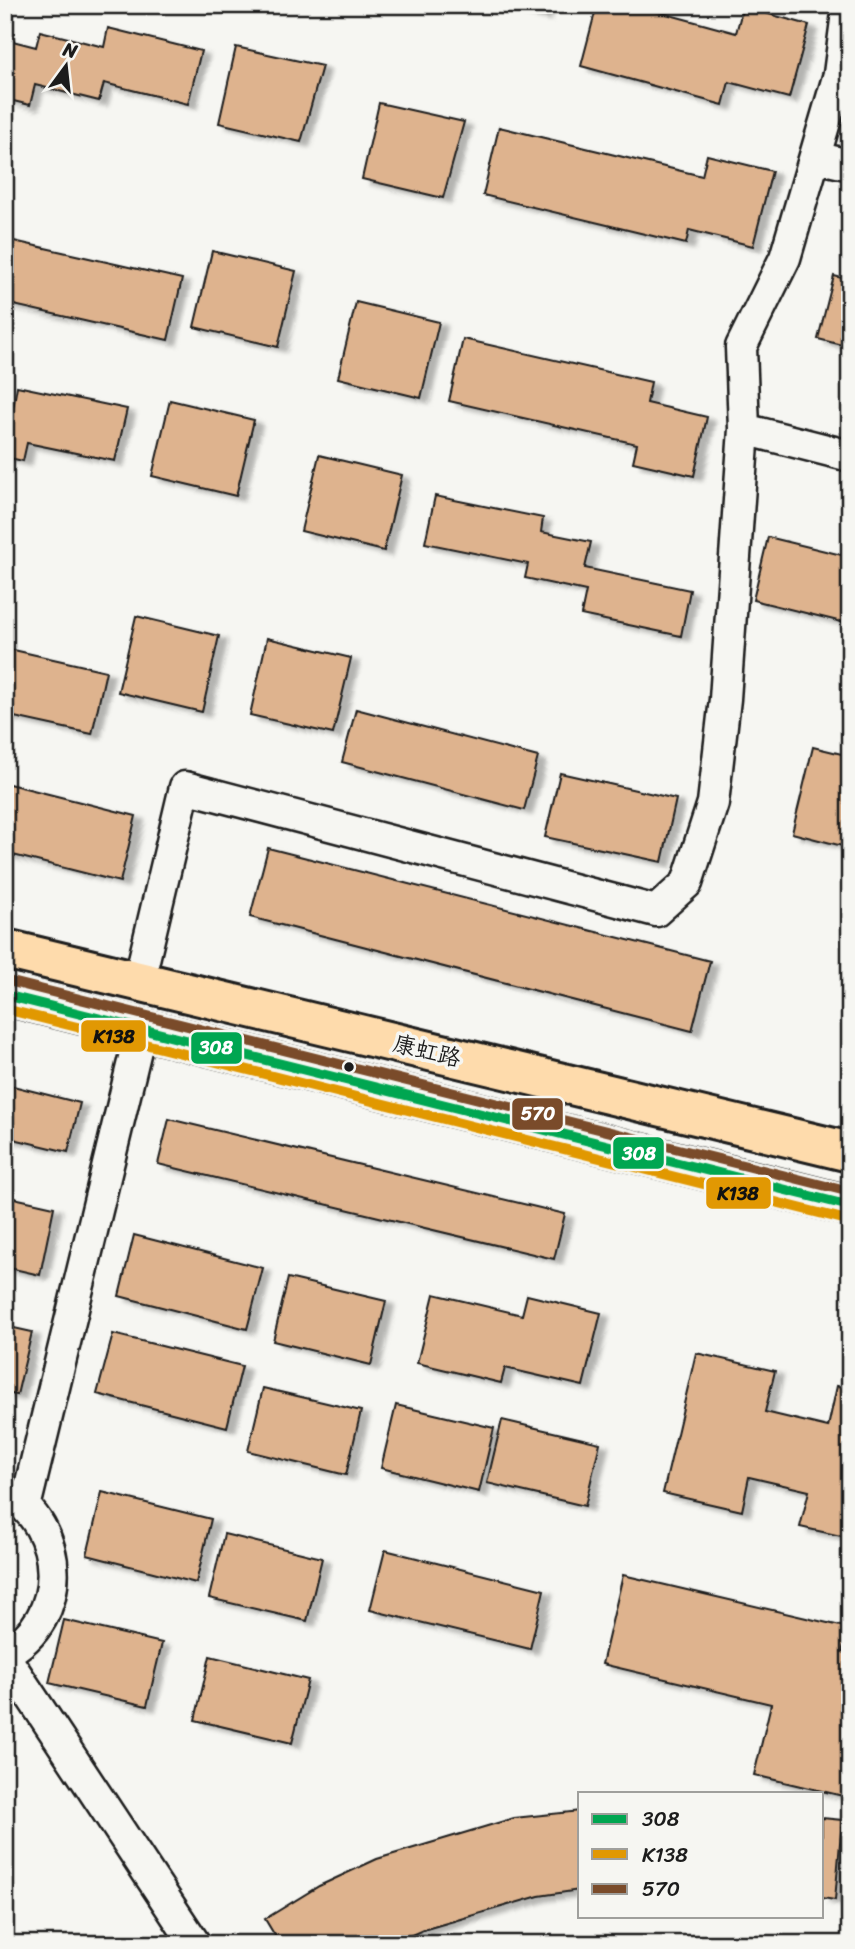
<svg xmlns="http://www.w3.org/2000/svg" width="855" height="1949" viewBox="0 0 855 1949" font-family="Sriracha,'LXGW WenKai TC',sans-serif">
  <defs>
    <filter id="shadow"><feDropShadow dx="8" dy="4.5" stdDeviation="2" flood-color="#0004"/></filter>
  </defs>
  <rect width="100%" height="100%" fill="#f6f6f2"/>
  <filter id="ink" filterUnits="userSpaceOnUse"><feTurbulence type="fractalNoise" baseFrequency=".0143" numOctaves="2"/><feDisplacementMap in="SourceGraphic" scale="14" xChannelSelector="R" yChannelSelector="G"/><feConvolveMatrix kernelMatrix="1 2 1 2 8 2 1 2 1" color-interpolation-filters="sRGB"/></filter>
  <g filter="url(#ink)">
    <path fill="#deb38e" stroke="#1c1c1c" stroke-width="2" filter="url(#shadow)" d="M500,5H545L543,15Z
      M597,5H633L736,33L743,7L809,25L789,98L729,82L723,105L581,66Z
      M108,28L201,51L188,104L104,83L99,101L35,85L30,105L5,99V39L36,47L40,31L104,47Z
      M236,47L322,66L301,142L219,123Z
      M379,103L464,122L443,198L362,179Z
      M499,127L702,176L707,155L772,171L753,246L689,230L686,244L483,195Z
      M5,239L182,279L168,340L5,303Z
      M212,251L296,271L278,347L194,327Z
      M834,276L850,280V347L818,339Z
      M356,302L439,322L421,398L338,378Z
      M463,339L651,382L647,403L707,417L694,476L633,462L637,444L449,401Z
      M17,386L127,409L115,461L27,443L23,461L5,457V412L12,414Z
      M170,400L254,420L236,496L152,476Z
      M319,455L402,475L384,551L301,531Z
      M435,496L543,518L541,532L591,542L585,568L690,590L681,636L581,615L586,591L525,578L528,564L425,543Z
      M768,537L850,557V624L753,600Z
      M136,616L219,636L202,712L118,692Z
      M267,638L351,658L333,734L250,715Z
      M5,648L106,671L92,734L5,715Z
      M356,709L538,757L524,810L342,762Z
      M813,747L850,756V848L792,833Z
      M560,773L676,799L662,862L545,837Z
      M5,783L136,816L120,882L5,853Z
      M268,848L710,961L692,1031L250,917Z
      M5,1084L80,1103L68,1152L5,1137Z
      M169,1119L565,1214L554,1259L158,1164Z
      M5,1196L54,1207L40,1275L5,1267Z
      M134,1235L263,1268L247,1329L119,1296Z
      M288,1278L386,1301L371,1365L273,1341Z
      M434,1294L522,1315L527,1295L601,1313L583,1386L505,1368L501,1383L417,1363Z
      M5,1326L32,1332L17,1395L5,1393Z
      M113,1334L242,1366L227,1427L97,1394Z
      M696,1353L775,1371L765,1412L828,1427L837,1386L850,1388V1538L800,1527L809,1491L749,1477L742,1511L663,1493Z
      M263,1388L361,1411L346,1475L248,1451Z
      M396,1405L494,1428L479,1492L381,1468Z
      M502,1420L600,1443L585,1506L487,1483Z
      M102,1492L211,1519L196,1583L87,1555Z
      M224,1534L322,1558L307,1621L209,1598Z
      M385,1550L544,1590L530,1649L370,1610Z
      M623,1575L849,1628L842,1652L850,1654V1769L843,1796L754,1775L771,1704L602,1664Z
      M64,1620L162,1643L147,1706L49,1683Z
      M210,1656L308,1680L292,1743L195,1720Z
      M580,1811V1890L539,1896L423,1930L391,1944H280L265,1919L319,1886L377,1859L514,1818Z
      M822,1818L842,1820L835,1900L822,1898Z"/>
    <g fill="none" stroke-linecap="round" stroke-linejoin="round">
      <g stroke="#1c1c1c" stroke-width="35">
        <path id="minor" d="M815,157L850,165
          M744,429L850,456
          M139,981L185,787L656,911L687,883L713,803L725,699L744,429L741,347L785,258L839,74L848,5
          M5,1492C67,1526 70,1620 5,1653
          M25,1507L141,1029
          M5,1657L195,1944"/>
      </g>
      <g stroke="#1c1c1c" stroke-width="44">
        <path id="major" d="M5,949L850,1152
          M5,995L850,1206"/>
      </g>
      <use href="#minor" stroke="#f6f6f2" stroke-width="30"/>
      <use href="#major" stroke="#fedbac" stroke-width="38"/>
      <g stroke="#f6f6f2" stroke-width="16">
        <path id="bus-1" d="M5,995L850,1206"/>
      </g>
      <g stroke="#f6f6f2" stroke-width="16">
        <path id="bus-2" d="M5,1009L847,1220"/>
      </g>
      <g stroke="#f6f6f2" stroke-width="16">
        <path id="bus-3" d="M8,981L850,1192"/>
      </g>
      <use href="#bus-1" stroke="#00a651" stroke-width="10"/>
      <use href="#bus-2" stroke="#e19803" stroke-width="10"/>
      <use href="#bus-3" stroke="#7a4b2a" stroke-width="10"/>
    </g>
  </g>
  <circle fill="#1c1c1c" stroke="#f6f6f2" stroke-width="2.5" cx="349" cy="1067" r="6"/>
  <g text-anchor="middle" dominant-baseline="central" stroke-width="7" stroke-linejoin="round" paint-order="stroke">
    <g font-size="23" fill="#1c1c1c" stroke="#f6f6f2">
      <text transform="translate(427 1051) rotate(14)">康虹路</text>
    </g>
  </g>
  <g stroke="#f6f6f2" stroke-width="2.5">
    <rect x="80" y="1019" width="67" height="34" rx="7" fill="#e19803"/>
    <rect x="190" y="1031" width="53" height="34" rx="7" fill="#00a651"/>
    <rect x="511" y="1097" width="53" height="34" rx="7" fill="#7a4b2a"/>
    <rect x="612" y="1136" width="53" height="34" rx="7" fill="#00a651"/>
    <rect x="705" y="1176" width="67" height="34" rx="7" fill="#e19803"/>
  </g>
  <g font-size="19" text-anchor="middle" font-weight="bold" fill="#fff">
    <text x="216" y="1054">308</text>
    <text x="538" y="1120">570</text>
    <text x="639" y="1160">308</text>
  </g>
  <g font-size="19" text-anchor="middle" font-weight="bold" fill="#111">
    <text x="114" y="1043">K138</text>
    <text x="738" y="1200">K138</text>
  </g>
  <rect width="855" height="1949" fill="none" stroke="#f6f6f2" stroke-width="28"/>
  <rect x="14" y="14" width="827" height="1921" fill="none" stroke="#1c1c1c" stroke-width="2.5" filter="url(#ink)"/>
  <rect x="578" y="1792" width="245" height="126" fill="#f6f6f2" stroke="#9f9f9c" stroke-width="2"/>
  <rect x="592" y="1814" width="35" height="10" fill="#00a651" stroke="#9f9f9c" stroke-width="2"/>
  <text x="642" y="1826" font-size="21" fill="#1c1c1c">308</text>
  <rect x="592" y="1849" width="35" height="10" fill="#e19803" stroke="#9f9f9c" stroke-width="2"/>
  <text x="642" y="1862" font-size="21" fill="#1c1c1c">K138</text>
  <rect x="592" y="1884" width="35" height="10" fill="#7a4b2a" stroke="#9f9f9c" stroke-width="2"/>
  <text x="642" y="1896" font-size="21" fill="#1c1c1c">570</text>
  <g transform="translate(66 66) rotate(15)" stroke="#f6f6f2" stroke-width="5" paint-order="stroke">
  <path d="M0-5L12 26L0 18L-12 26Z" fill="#1c1c1c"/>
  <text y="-10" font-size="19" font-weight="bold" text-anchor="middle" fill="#1c1c1c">N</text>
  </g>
</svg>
